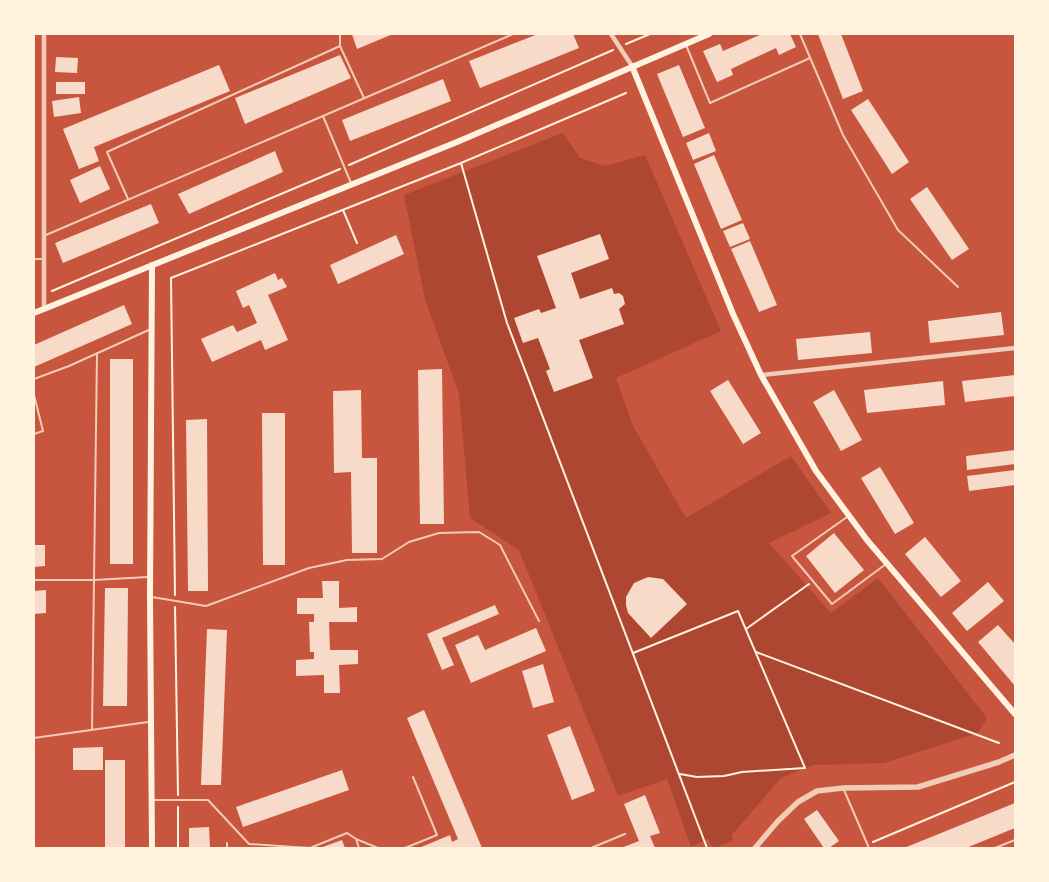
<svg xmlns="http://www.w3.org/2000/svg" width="1049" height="882" viewBox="0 0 1049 882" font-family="'DejaVu Sans',sans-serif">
  <rect width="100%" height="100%" fill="#c8553d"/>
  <path fill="#ae4732" d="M563,133L580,158L605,166L645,155L721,331L616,378L633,426L686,518L791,456L831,513L769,543L831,613L878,578L987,718L978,733L884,763L814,765L781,778L732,835L733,840L716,848H713L708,839L691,847L667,779L618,796L519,550L470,518L459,394L425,299L404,195Z"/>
  <path fill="#f7dbc8" d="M352,34H393L357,49Z
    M538,34H573L579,48L480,88L469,61Z
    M762,34H790L796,47L779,55L776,48L731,69L733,75L717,82L703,51L720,44L723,51Z
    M818,34H841L863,91L843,99Z
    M340,55L351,78L245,124L235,98Z
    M56,57L78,58L77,73L55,72Z
    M219,65L230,91L94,147L99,161L79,169L63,129Z
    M679,65L705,128L683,137L657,74Z
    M443,79L451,101L350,141L342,120Z
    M56,82H85V94H56Z
    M79,97L81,113L54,117L52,101Z
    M868,99L909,162L892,174L851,110Z
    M709,133L716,151L693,160L686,143Z
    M275,151L283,172L189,214L178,194Z
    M714,155L742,220L721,229L694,164Z
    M100,166L110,189L80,203L70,180Z
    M927,187L969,249L952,260L910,199Z
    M151,204L159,223L63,263L55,243Z
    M743,223L750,239L730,247L723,231Z
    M600,234L609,259L571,273L580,299L612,288L614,294L619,293L623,296L625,304L619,309L624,324L579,340L593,378L554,392L546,371L550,369L538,338L523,343L514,318L539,309L541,313L556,308L537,256Z
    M396,235L404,254L338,284L330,265Z
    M750,241L777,305L759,312L731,249Z
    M275,273L278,280L282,278L287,287L268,295L288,340L265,350L261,340L212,362L201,339L233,325L237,332L257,323L249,305L243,308L236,291Z
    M124,305L132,324L34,367V345Z
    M1001,312L1004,335L930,343L928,321Z
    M870,332L872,353L798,360L796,339Z
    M110,359H133V564H110Z
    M442,369L444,524H420L418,370Z
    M1015,375V396L965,402L962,381Z
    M728,380L761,433L743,444L710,391Z
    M943,381L945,405L867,413L864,390Z
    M361,390L362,458H377V553H352L351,472L334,473L333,391Z
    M834,390L862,440L841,451L813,402Z
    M262,413H285V565H263Z
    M207,419L208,591H188L186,420Z
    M1015,450V464L967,470L966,456Z
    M880,467L914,523L895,534L861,478Z
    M1015,470V485L969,491L967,476Z
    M834,533L864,570L835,593L806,556Z
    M925,537L961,581L941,597L905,554Z
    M34,545H45V566L34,567Z
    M648,577L663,579L687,604L651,638L628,613L626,605V597L634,583Z
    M322,581H339V608L357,607V622H329L330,650H358V664L339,665L340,693H324V675L296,676V660L314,659V652H310L309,622H314V614H297V598H323Z
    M988,582L1004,601L967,631L952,613Z
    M105,588H128L127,706H103Z
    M46,590V613L34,614V591Z
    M495,605L499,614L442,638L454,665L442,670L427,634Z
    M998,625L1015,644V686L978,642Z
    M536,628L546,651L471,683L455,645L478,635L485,650Z
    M207,629L227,630L221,785H201Z
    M543,664L554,702L533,708L522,671Z
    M424,710L482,848H419L450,835L452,842L458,839L407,718Z
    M570,726L595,791L572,800L547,735Z
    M103,747V770H73V748Z
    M105,760H125V848H105Z
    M342,770L349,790L243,827L236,807Z
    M645,795L660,833L650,836L655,848H621L639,841L624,804Z
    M1015,803V828L966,848H904Z
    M817,810L839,841L829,848H824L804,819Z
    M209,827L210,848H189V828Z
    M342,840L345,848H320Z"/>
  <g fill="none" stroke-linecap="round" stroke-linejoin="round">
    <path stroke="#fff3e0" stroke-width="2" d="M626,44L650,34
      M461,163L507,323L707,848
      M349,165L613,50
      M343,210L357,243
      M52,291L340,169
      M175,595L171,278L461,163L626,93
      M175,607L178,795
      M746,629L809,584
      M756,652L999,743
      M633,653L738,611L805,768L742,772L724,776L697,777L680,774
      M178,807V848
      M873,842L1015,782"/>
    <path stroke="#f1ccb7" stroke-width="2" d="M340,34V46L364,98
      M800,34L843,135L898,230L958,287
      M686,45L710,103L810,58
      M323,116L513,34
      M128,199L107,152L340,46
      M46,235L323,116L351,183
      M34,259H44
      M34,379L69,366L151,329
      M34,395L43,431L34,434
      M847,517L792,556L832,604L886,564
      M34,580H94L148,577
      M152,597L206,606L309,568L347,560L382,559L409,542L439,533L479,532L500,545L539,621
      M92,730L97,353
      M34,738L148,722
      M844,790L869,848
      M153,800H208L249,844L310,848L347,833L356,839L378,848
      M356,839L359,848
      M227,843V848
      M405,848L437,835L413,777
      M591,848L625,834
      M995,848L1015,840"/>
    <path stroke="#f1ccb7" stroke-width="4.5" d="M611,34L632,66
      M44,309V34
      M761,375L1015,348"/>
    <path stroke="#f1ccb7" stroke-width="5.5" d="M755,848L778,821L798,802L817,791L843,788L918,787L999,762L1015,755"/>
    <path stroke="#fff3e0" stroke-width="6" d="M632,66L733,314L761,375L816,471L867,540L1015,714
      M152,265L150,597L152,848
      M34,313L457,142L709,34"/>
  </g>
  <rect width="1049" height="882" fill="none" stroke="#fff3e0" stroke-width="70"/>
</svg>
